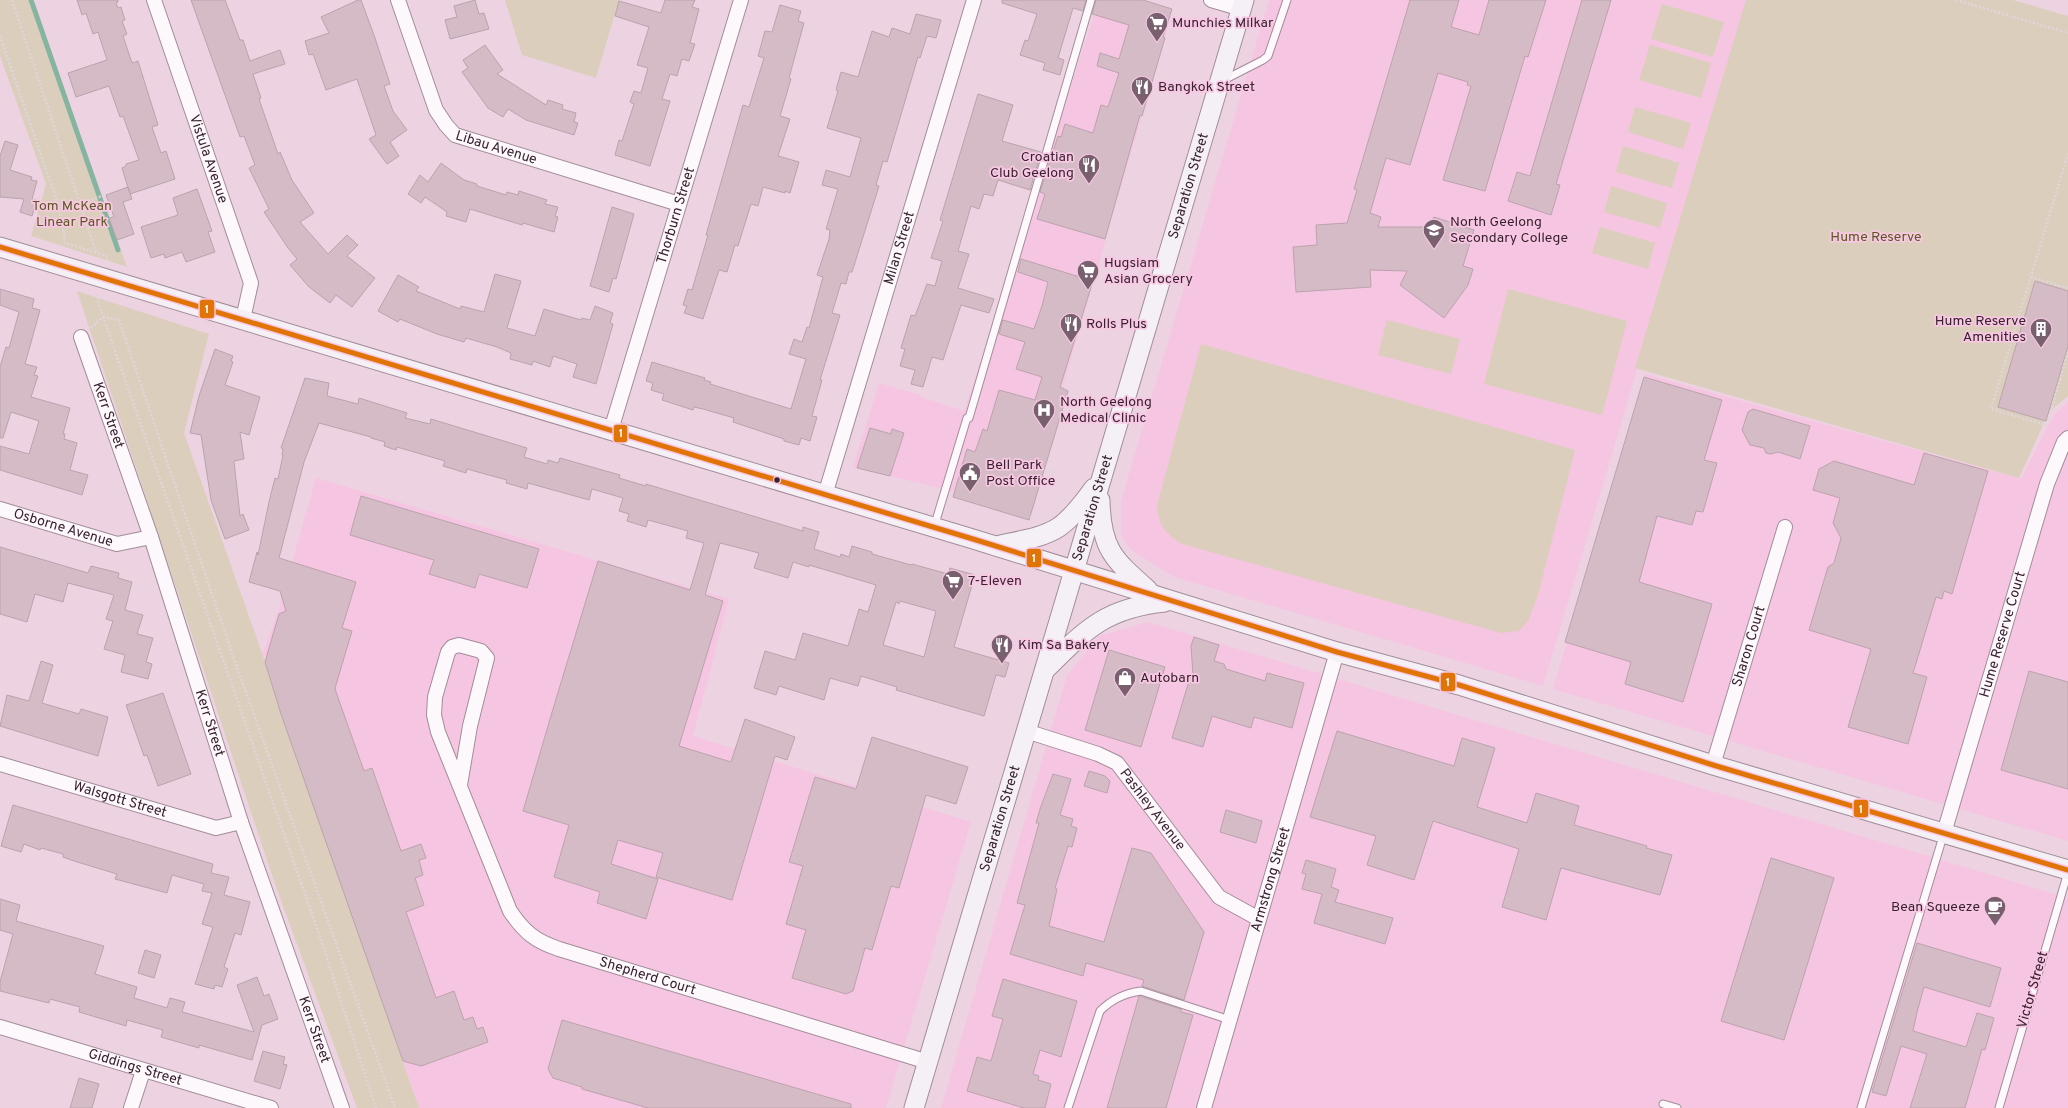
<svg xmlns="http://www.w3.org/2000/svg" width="2068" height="1108" viewBox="0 0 2068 1108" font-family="Overpass,sans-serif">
  <rect width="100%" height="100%" fill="#edd3e2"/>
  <path fill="#f6c5e1" d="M1099,0H1142L1173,9L1052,424L960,493L853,467L879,383L921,395V397L964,411Z
    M1269,0H1747L1543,686L1174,577L1131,550L1121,535V501Z
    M1645,374L2021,479L2053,416L2068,402V841L1553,689Z
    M316,478L729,599L693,736L971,822L886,1108H419L268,658L262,655L277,615Z
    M1148,622L2068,898V1108H941L1067,675L1099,636Z"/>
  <path fill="#dccebc" d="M0,0H33L127,267L31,236L46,184L0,56Z
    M505,0H619L596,78L522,55Z
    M1746,0H2013L2068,16V396L2049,412L2019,478L1635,368Z
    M1662,4L1724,22L1713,57L1651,39Z
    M1650,45L1711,63L1701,98L1639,80Z
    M1635,107L1691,123L1683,149L1628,132Z
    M1623,146L1679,163L1672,188L1616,172Z
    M1611,186L1667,203L1660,228L1604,212Z
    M1600,227L1655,243L1648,269L1592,253Z
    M1508,289L1627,321L1602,415L1484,384Z
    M77,291L209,334L184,433L255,633L419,1108H357L275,884Z
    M1387,320L1460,339L1451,374L1378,355Z
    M1201,344L1575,450L1538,595L1528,621L1519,631L1501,633L1182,544C1164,532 1159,526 1157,505Z"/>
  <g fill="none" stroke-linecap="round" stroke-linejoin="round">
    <path stroke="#85b5a1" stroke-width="5" d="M31,0L118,250"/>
  </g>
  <path fill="#d5bbc5" stroke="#baa3ad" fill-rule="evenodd" d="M77,0H118V2L116,3L118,8L121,7L125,20L122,21L127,34L123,36L132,63L138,61L158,125L152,127L161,153L166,151L175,179L130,194L122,168L126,166V164L139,160L123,116L120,117L109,86L76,97L68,73L107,60L98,32L93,34L86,13L82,15Z
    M191,0H225L240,40H243L250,61L280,50L285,64L253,74L261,98L259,99L278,154L280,152L292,180L314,213L300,222L328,254L347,235L358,245L347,256L375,278L352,307L336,295L330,303L309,287L290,265L297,259L288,248L264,212L269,209L249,168L255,165L244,136L240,137Z
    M358,0H361L374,35L390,84L384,86L393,111L407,130L390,142L399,156L387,164L369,139L376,135L357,79L326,90L313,54L309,55L305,41L329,33L321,17Z
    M475,0L479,14L484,13L489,29L450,39L445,20L457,17L454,6Z
    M665,0H695L692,7L699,9L690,43L695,44L689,61L682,59L677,76L670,74L662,99L670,101L650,166L615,155L619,140L622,141L634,104L630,102L634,91L641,93L648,68L637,65L649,27L615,16L619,1L661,13Z
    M1002,0H1086L1083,11L1073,8L1058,58L1064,60L1060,75L1043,70L1045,63L1020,55L1025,40L1028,41L1037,14L1002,3Z
    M1096,0H1143L1172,9L1163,37L1165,38L1142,116L1140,115L1105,239L1037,219L1045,194L1040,192L1058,136L1061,137L1065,124L1093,133L1101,105L1108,107L1119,73L1097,66L1100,53L1119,59L1129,25L1092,14Z
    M1410,0H1459L1451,27L1479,35L1489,0H1546L1528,57L1525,56L1485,191L1443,180L1471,86L1467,85L1468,82L1438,73L1410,165L1386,158L1370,213L1381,217L1378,227H1429L1434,217L1474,230L1463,266L1473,269L1468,285L1444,318L1400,285L1407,271L1370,270L1371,287L1296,292L1293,247L1317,245L1316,225L1347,223L1357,190L1354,189Z
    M1582,0H1611L1556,184L1560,185L1551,215L1508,201L1517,172L1530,176Z
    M780,5L801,11L798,21L804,23L789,78L791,79L780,116L790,119L778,156L799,162L790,193L785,191V193L763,187L758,206L751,204L738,246L735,245L727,272L719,270L703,319L684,313L687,306L683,305L688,289L692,290L708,235H706L743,105L749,107L764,58L758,56L765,31L772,32Z
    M916,14L941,20L936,38L927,36L920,58L918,57L887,162L883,161L876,185L879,186L852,272H849L846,284L841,283L832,313L840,315L820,380H822L812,416L817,417L810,441L801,438L799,445L784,441V439L733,422L734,418L703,409L694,407L693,410L662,400L664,394L651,390L653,383L646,381L652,362L705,378L704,380L711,382L710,384L791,409L806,359L789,354L794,339L802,342L807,327L809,328L823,277L817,275L829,239L830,230L826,229L838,189L822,185L826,170L850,177L861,138L827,128L838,91L836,90L841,72L858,77L872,31L889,37L892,28L910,34Z
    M485,45L503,70L497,74L546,105L548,100L563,105L562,109L576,113L574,122L578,123L574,135L526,120L508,109L503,117L488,108L462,72L468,68L463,60Z
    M978,94L1013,105L1002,141L1041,152L1030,190L998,180L993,196L984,194L979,209L971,206L958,251L969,254L958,288L994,299L989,313L961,305L943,360L932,357L923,387L911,384L915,370L900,366L905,349L901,348L911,315L915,316L927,284L935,286L942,261L931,258L943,221L940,220Z
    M5,141L18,145L10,170L32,177L31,180L37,181L32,199L37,200L32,216L20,212L24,199L0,197V156Z
    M441,163L464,180L477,184V186L506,195L507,192L518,195L519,191L547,200L545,204L558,207L555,216L558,217L554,232L523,223L522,225L470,209L466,222L446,216L447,212L425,197L421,203L408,194L420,175L428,182Z
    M128,187L132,199L123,202L134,234L117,240L109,218L114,217L106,195Z
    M197,189L212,231L208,232L215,252L186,262L182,252L165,258L164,254L151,258L141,227L178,215L173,198Z
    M612,207L634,214L616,279L613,278L609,292L590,286Z
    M1021,259L1093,281L1060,387L1068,391L1029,520L953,497L967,449L975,452L983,429L987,431L999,390L1035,400L1042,377L1016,369L1025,342L999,334L1003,320L1034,329L1042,306L1048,282L1018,272Z
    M495,274L521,281L507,328L535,336L544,309L581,320L582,318L590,320L595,306L613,313L610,323L613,324L596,384L573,377L577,364L553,356L550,367L533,361L532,365L510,359L511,353L497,347L466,338L464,342L437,334L400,319L398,322L378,311L398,275L419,287L416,291L460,309L461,306L484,312Z
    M2035,281L2068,291V346L2046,421L1998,407Z
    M0,289L34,299L32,308L40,310L25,364L37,367L34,375L38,376L31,397L70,408L63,434H65L64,439L77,443L70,470L88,475L82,495L0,470V446L29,454L39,421L11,412L3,438H0V367L6,347L9,348L19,312L0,305Z
    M215,349L233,356L231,361L233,362L225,385L260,397L249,435L240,432L244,459L234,461L240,516L243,514L249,530L225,539L211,500L201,435L190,433L199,396Z
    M1644,377L1722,400L1704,460L1717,463L1703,512L1696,511L1692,525L1657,516L1639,582L1712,604L1683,702L1625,684L1631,662L1565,642Z
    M305,378L329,383L327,396L358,404L359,398L407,413L405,418L430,424L431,419L527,448L524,457L547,464L548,460L558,463L560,458L620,475L619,478L646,486V484L803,531V527L819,532L814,549L840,557L841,554L849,557L852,546L872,552V554L911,565L912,564L948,574L950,568L975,575L954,647L1009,663L1005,677L996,675L984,716L896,690L897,687L861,676L858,686L830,678L824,700L779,686L776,695L754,688L765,651L795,660L803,633L848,646L859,609L868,612L876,585L809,565V567L793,562L788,578L754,568L759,553L720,543L705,595L723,601L679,746L731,762L745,719L795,737L787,760L775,756L732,900L656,877L663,853L618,840L611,864L658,879L646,919L597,903L600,892L554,877L569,825L523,811L553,709L598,561L690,590L704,543L686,538L688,531L648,520L646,527L627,521L629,514L619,511L623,498L592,489L589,500L528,483L527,489L506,483L507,480L467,469L466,473L443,466L445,461L397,447L396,450L384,446L385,442L371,438V437L319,423L304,462L279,558L356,582L342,628L352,631L335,688L336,692L364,771L372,768L401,851L421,844L426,858L419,860L423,875L415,878L424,905L406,912L436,998L454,991L464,1020L473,1017L477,1029L483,1027L488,1042L421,1066L403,1061L281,714L265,662L279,614L286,611L280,591L249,582L257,552L258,555L269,502L275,478L278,479L283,455H282L283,449L281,448ZM900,601L936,611L924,657L883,645L896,602L899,604Z
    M1753,409L1810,426L1800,459L1778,452L1771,454L1766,453L1764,448L1750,445L1742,430L1748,412Z
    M870,428L891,434L892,429L904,433L890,476L857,468Z
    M1924,453L1988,471L1952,594L1944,591L1942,599L1936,597L1913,673L1927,677L1908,744L1848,727L1871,649L1809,630L1828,567L1834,563L1841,538L1833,523L1840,498L1813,490L1819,469L1834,461L1914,485Z
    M361,496L539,549L527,588L479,574L475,588L429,574L434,560L350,535Z
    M0,547L88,573L91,566L119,573L118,578L132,582L125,610L143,615L137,634L153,638L146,662L152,664L148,679L121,672L125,655L104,649L113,621L106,619L114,595L68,583L63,602L35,594L27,622L0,614Z
    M1194,637L1219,645L1214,661L1224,664L1226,669L1265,681L1267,673L1304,683L1292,728L1254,717L1251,728L1212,716L1203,747L1172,738L1191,674L1193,675L1191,646Z
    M1109,650L1165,667L1141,747L1085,730Z
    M41,661L53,665L42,703L79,714L81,709L108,717L98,756L0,726L7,695L29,701Z
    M2029,671L2068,682V789L2001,770Z
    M163,693L191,774L158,786L147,755L144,756L126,705Z
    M1337,731L1454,766L1462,738L1495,748L1477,807L1527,823L1536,793L1579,806L1574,825L1647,846L1646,848L1672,855L1660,895L1561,868L1546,920L1502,907L1519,849L1433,821L1414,880L1367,865L1376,836L1310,817Z
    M872,737L968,767L956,804L926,795L899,888L891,886L872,950L865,948L853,991L846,994L792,978L806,930L786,924L803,866L789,862L815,777L856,789Z
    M1089,771L1105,776L1110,781L1107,793L1084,786Z
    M1053,774L1071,779L1060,815L1073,819L1071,826L1077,828L1072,847L1068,846L1055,888L1057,889L1049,926L1104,942L1132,848L1151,853L1204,932L1184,1000L1142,986L1144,980L1086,963L1083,976L1010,954L1025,905L1017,903L1039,823H1036L1040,809Z
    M13,805L213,864L211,873L229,877L224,895L250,902L241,935L235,933L224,967L228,969L222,987L215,985L214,989L195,984L213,927L202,924L212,893L202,891L204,884L172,875L167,893L115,879L117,874L74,861L63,857V854L41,848L40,850L24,844L21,852L1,846Z
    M1226,810L1262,821L1256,843L1220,832Z
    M1771,858L1834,878L1784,1040L1721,1021Z
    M1306,860L1336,869L1331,887L1339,890L1335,902L1393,918L1385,944L1314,923L1322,894L1302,889L1306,874L1302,873Z
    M0,899L20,905L16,921L104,946L95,974L137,987L134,998L167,1008L170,998L185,1002L182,1012L254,1032L237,985L257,977L264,996L269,994L278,1019L262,1025L252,1060L199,1045V1048L178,1042L161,1037L163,1030L127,1020L126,1026L79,1012L80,1007L50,999L49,1003L0,991V982L13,934L0,930Z
    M1917,943L2001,968L1990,1007L1924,987L1917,1012L1913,1031L1966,1047L1977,1013L1994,1018L1985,1050L1982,1049L1965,1108H1910L1927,1054L1901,1046L1886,1096L1872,1092Z
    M145,950L161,955L154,978L138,973Z
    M1003,979L1077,1001L1061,1057L1040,1050L1033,1074L1039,1076L1038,1080L1051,1084L1045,1108H1024L967,1091L977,1057L991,1061L1003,1019L992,1016Z
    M1139,996L1181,1009V1012L1193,1015L1166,1108H1107Z
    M562,1020L851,1104V1108H648L582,1089V1087L553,1078L548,1069Z
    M263,1051L285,1057L283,1064L287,1065L280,1089L254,1081Z
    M79,1078L99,1084L92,1108H70Z"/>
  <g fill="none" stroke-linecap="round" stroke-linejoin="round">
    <g stroke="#a28d99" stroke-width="9">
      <path id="service" d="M1222,81L1263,60L1268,56L1287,0
        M934,527L967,418H969L1091,0
        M1663,1104L1677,1108
        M1068,1108L1100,1011C1111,1000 1125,993 1141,991L1230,1020
        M1861,1108L1944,833
        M1999,1108L2068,872"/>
    </g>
    <g stroke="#a28d99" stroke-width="16">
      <g id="minor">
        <path id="s1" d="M154,0L251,283L243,319"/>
        <path id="s2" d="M398,0L436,110L446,125L455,135L679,204"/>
        <path d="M1211,0L1242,9"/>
        <path id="s3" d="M81,337L151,537L241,822L342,1108"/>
        <path id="s4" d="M611,430L741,0"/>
        <path id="s5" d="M825,495L974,0"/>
        <path id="s6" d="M0,509L117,544L151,537"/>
        <path id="s7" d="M1026,731L1098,754L1117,763L1219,897L1259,919"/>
        <path id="s8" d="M0,764L216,828L241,822"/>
        <path id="s9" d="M1713,765L1785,527"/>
        <path id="s10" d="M460,785L470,726L487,658L481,651L459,645L452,647L448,652L435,697L434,715L438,732L510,911C524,932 535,941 559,949L928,1062"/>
        <path id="s11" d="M1944,833L2047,484L2064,442L2068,438"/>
        <path id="s12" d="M0,1027L271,1108"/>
        <path d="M131,1108L143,1071"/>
        <path id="s13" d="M1204,1108L1337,652"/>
      </g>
    </g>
    <g stroke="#a28d99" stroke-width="21">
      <g id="secondary">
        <path d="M0,247L973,539L1337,652L1459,685L1713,765L2068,870"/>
        <path d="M1100,500C1101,549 1113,559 1148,590"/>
        <path d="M996,546C1016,541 1041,539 1059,527C1073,517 1084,502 1094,488"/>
        <path d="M1045,670C1085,630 1105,608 1165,602"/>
        <path id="s14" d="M914,1108L1244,0"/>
      </g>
    </g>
    <path stroke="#dfd6db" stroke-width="2.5" stroke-dasharray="2 2" stroke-linecap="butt" d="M12,0L96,252
      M1956,0L2068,33
      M0,36L56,198L63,227L65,243L107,256L106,262
      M2068,153L1991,409L2047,425L2068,352
      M80,204L102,196
      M2031,277L2068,288
      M97,293L98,302L320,937L376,1108
      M91,328L103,317L119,320L233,656L395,1108
      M1045,469L1057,473
      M1030,517L1038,518"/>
    <use href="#service" stroke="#fcf8fb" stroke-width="7"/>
    <use href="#minor" stroke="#fcf8fb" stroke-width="14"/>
    <use href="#secondary" stroke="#f4f0f6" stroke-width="19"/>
    <g stroke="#f8c8e3" stroke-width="8">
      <path id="bus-1" d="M0,247L973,539L1337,652L1459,685L1713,765L2068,870"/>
    </g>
    <use href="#bus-1" stroke="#e17407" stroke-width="5"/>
  </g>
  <defs>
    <g id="supermarket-pin" transform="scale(1.15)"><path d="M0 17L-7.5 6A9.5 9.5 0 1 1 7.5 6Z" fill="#78606e" stroke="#f8c8e3"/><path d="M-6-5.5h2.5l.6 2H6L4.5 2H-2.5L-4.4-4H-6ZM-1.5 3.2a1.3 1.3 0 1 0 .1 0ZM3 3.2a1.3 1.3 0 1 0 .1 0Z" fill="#fff"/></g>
    <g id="restaurant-pin" transform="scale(1.15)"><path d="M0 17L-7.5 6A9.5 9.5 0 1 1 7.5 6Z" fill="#78606e" stroke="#f8c8e3"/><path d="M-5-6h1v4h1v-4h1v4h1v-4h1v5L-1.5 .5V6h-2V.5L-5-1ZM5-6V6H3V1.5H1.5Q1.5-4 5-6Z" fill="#fff"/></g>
    <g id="school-pin" transform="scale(1.15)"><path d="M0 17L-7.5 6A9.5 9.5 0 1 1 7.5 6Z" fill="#78606e" stroke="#f8c8e3"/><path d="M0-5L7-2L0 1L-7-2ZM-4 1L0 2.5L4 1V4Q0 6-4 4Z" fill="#fff"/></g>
    <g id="building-pin" transform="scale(1.15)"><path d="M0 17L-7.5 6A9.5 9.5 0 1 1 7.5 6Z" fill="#78606e" stroke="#f8c8e3"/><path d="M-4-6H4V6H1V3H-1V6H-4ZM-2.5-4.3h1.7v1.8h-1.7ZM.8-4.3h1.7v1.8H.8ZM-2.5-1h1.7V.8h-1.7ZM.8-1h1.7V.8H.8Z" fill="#fff"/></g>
    <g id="hospital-pin" transform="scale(1.15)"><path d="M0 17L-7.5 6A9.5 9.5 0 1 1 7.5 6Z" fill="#78606e" stroke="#f8c8e3"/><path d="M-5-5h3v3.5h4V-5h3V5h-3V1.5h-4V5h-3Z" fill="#fff"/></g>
    <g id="civic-pin" transform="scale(1.15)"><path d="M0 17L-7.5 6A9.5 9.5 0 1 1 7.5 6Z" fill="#78606e" stroke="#f8c8e3"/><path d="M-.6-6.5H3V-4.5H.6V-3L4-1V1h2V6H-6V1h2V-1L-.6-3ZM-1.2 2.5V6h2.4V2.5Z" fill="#fff"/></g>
    <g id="shop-pin" transform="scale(1.15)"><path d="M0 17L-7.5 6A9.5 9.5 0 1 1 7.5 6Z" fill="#78606e" stroke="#f8c8e3"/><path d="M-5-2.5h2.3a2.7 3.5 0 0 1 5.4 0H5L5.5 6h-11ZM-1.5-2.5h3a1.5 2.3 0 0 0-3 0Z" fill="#fff"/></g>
    <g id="cafe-pin" transform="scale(1.15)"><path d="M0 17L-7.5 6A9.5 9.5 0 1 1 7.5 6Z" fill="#78606e" stroke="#f8c8e3"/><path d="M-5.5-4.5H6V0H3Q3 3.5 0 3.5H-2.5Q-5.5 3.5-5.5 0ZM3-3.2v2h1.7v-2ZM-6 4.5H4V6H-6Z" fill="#fff"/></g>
  </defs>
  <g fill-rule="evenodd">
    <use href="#supermarket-pin" x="1157" y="23"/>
    <use href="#restaurant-pin" x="1142" y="87"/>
    <use href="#restaurant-pin" x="1089" y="165"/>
    <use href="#school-pin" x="1434" y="230"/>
    <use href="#supermarket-pin" x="1088" y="271"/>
    <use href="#restaurant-pin" x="1071" y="324"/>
    <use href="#building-pin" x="2041" y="329"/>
    <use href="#hospital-pin" x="1044" y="410"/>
    <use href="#civic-pin" x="970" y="473"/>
    <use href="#supermarket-pin" x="953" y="581"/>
    <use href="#restaurant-pin" x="1002" y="645"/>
    <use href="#shop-pin" x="1125" y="678"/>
    <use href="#cafe-pin" x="1995" y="907"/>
  </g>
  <circle fill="#392230" stroke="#f8c8e3" stroke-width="1.5" cx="777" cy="480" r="3.5"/>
  <g text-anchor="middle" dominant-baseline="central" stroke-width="3.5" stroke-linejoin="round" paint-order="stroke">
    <g font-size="14" fill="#392230" stroke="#f8c8e3" text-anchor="start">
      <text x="1172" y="23">Munchies Milkar</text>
      <text x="1158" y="87">Bangkok Street</text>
      <text x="1074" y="157" text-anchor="end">Croatian<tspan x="1074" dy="16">Club Geelong</tspan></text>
      <text x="1450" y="222">North Geelong<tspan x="1450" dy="16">Secondary College</tspan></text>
      <text x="1104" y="263">Hugsiam<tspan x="1104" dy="16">Asian Grocery</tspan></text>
      <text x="2026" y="321" text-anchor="end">Hume Reserve<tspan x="2026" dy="16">Amenities</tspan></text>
      <text x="1086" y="324">Rolls Plus</text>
      <text x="1060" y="402">North Geelong<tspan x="1060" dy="16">Medical Clinic</tspan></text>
      <text x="986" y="465">Bell Park<tspan x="986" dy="16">Post Office</tspan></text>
      <text x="968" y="581">7-Eleven</text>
      <text x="1018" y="645">Kim Sa Bakery</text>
      <text x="1140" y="678">Autobarn</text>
      <text x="1980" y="907" text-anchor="end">Bean Squeeze</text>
    </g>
    <g font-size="14" fill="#392230" stroke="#f8c8e3">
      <text stroke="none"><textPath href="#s2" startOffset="191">Libau Avenue</textPath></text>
      <text stroke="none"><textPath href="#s1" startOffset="168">Vistula Avenue</textPath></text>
      <text stroke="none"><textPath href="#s14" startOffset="962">Separation Street</textPath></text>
      <text stroke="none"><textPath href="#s4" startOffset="224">Thorburn Street</textPath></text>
      <text stroke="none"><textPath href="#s5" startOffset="258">Milan Street</textPath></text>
      <text stroke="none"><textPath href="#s3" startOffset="83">Kerr Street</textPath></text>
      <text stroke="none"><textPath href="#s14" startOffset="626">Separation Street</textPath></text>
      <text stroke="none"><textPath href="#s6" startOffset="66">Osborne Avenue</textPath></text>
      <text stroke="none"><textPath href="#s11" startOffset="207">Hume Reserve Court</textPath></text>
      <text stroke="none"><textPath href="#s9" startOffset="124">Sharon Court</textPath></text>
      <text stroke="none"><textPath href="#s3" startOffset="407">Kerr Street</textPath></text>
      <text stroke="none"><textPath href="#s8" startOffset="125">Walsgott Street</textPath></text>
      <text stroke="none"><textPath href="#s7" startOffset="155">Pashley Avenue</textPath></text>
      <text stroke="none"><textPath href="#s14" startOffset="302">Separation Street</textPath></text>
      <text stroke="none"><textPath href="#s13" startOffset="238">Armstrong Street</textPath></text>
      <text stroke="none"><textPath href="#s10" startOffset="607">Shepherd Court</textPath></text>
      <text transform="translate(2033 990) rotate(-74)">Victor Street</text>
      <text stroke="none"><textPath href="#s3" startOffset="731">Kerr Street</textPath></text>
      <text stroke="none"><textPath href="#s12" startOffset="141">Giddings Street</textPath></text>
    </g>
    <g font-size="14" fill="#5d5821" stroke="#f8c8e3">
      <text x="72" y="206">Tom McKean<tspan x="72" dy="16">Linear Park</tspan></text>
      <text x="1876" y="237">Hume Reserve</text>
    </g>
  </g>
  <g stroke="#f8c8e3" stroke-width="1.5">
    <rect x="199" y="299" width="16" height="20" rx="4" fill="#e17407"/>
    <rect x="613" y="424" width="15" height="19" rx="4" fill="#e17407"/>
    <rect x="1026" y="548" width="16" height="20" rx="4" fill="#e17407"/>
    <rect x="1440" y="672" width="16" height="20" rx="4" fill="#e17407"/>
    <rect x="1853" y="799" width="16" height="19" rx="4" fill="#e17407"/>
  </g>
  <g font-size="11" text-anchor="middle" font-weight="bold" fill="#fff">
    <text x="207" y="313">1</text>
    <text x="621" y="437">1</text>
    <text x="1034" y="562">1</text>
    <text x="1448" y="686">1</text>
    <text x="1861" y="813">1</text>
  </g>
</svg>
